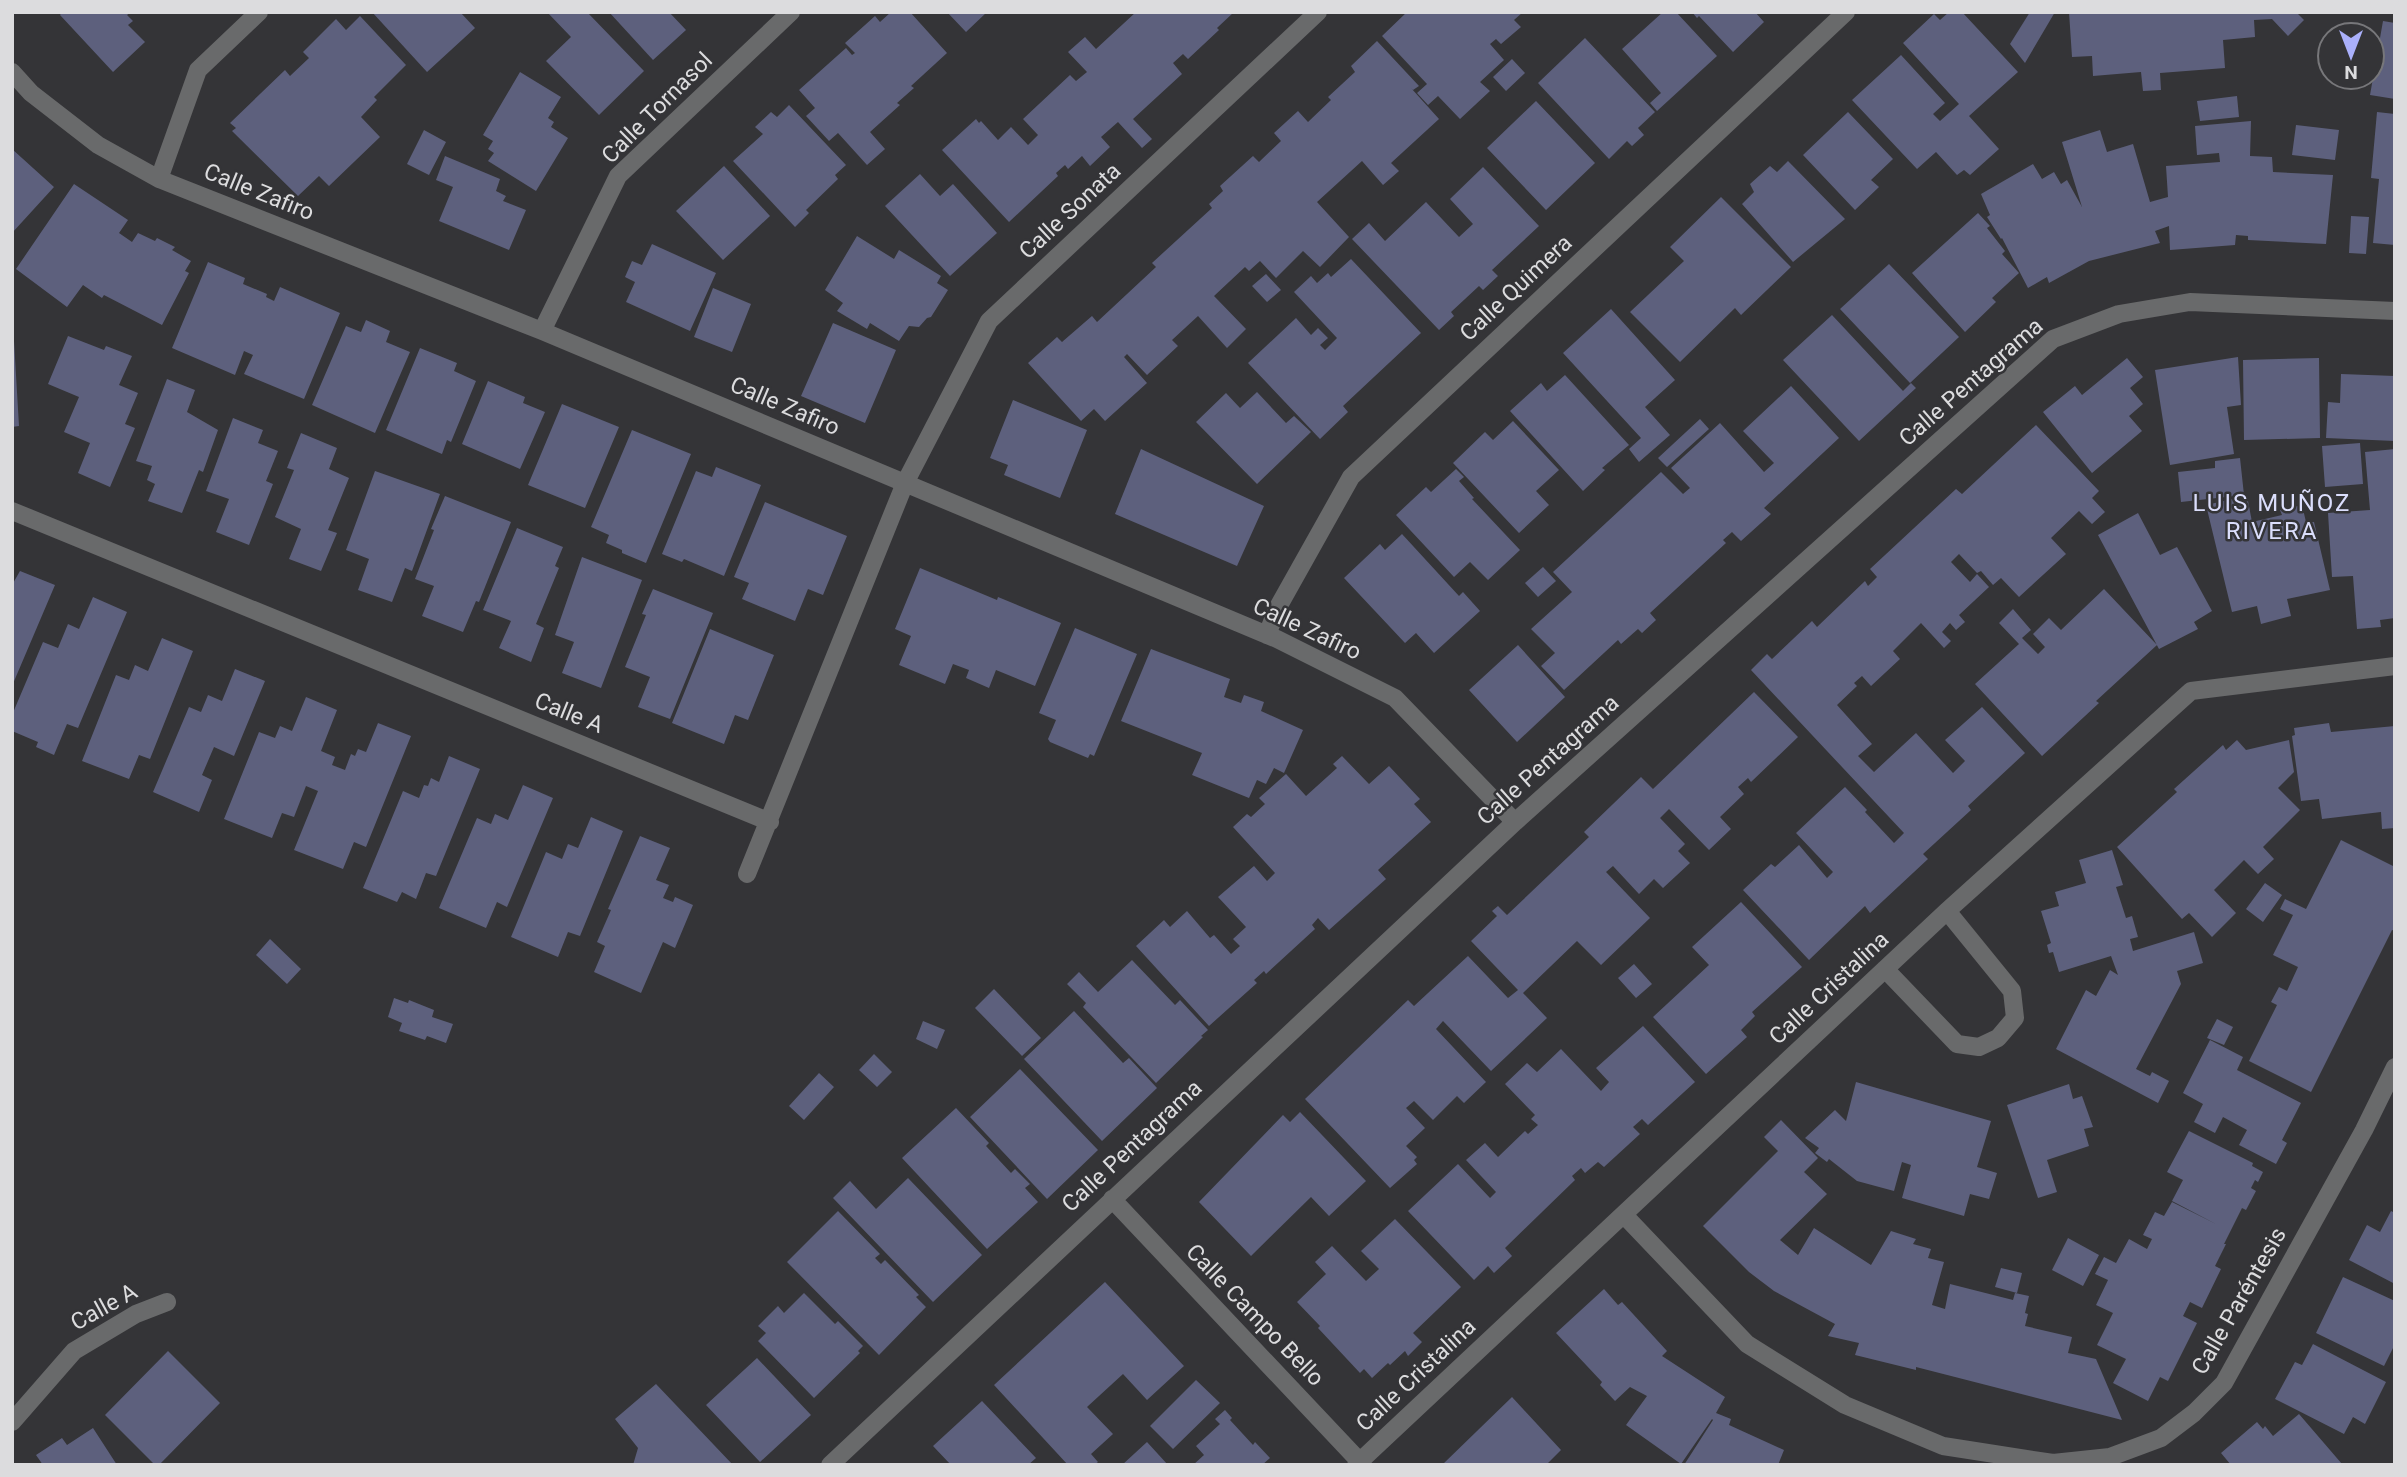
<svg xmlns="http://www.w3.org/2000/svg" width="2407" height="1477" viewBox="0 0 2407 1477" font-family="Roboto,sans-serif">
  <rect width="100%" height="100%" fill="#343437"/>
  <path fill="#5d607d" d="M62,12H131L127,15L133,21L128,25L145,42L113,72L60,15Z
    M372,12H460L475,28L427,72Z
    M547,12H587L644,71L599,115L546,61L571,37Z
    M609,12H669L686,30L653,60Z
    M891,12H910L947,53L911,86L914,88L897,103L900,105L870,132L885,149L867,165L838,133L829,141L806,116L815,108L799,90L846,48L852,55L855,53L845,43L875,16L880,22Z
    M947,12H987L966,32Z
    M1136,12H1234L1217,28L1219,30L1188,59L1183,54L1173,63L1182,74L1133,119L1152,139L1142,148L1118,122L1101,137L1110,147L1090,166L1082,156L1068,169L1065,165L1056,173L1058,176L1009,222L942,150L976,119L979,123L981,121L998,140L1011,127L1028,145L1038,135L1023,119L1070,75L1076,81L1087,72L1068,52L1085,37L1096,49Z
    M1407,12H1523L1514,20L1521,27L1501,44L1496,39L1490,44L1504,60L1480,82L1490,91L1460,119L1438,96L1428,105L1417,93L1427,84L1382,36Z
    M1663,12H1676L1717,56L1657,111L1650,103L1661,93L1622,49Z
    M1692,12H1755L1764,22L1733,52L1699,16L1697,18Z
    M1949,12H1962L2018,72L1969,116L1999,149L1970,175L1964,170L1957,175L1936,152L1917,169L1852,100L1901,55L1945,103L1933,114L1940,121L1959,104L1903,43L1934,14L1940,20Z
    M2030,12H2055L2025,63L2010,44Z
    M2069,12H2296L2304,20L2288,36L2272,19L2254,20L2255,37L2223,40L2225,68L2160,73L2161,90L2143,91L2141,72L2093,76L2092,56L2072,57Z
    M360,16L406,65L374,97L377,100L361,117L380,137L329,186L319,176L298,196L232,131L236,128L230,123L285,70L290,76L309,58L303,52L336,19L346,30Z
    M2383,21L2395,23V99L2370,95Z
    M1585,38L1655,112L1638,128L1644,135L1632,146L1627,141L1609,159L1538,83Z
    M1377,41L1419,86L1413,90L1411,88L1439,119L1391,163L1399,171L1383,185L1362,161L1317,202L1349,237L1320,267L1303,251L1276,278L1260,261L1249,271L1245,267L1214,296L1246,329L1227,348L1198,316L1172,340L1178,346L1147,375L1127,354L1124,357L1147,383L1105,421L1094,409L1081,421L1028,363L1057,337L1062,342L1092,316L1097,322L1156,267L1152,263L1212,208L1209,204L1223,191L1220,186L1253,156L1259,162L1281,141L1274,133L1298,111L1308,122L1331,100L1328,97L1355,72L1351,66Z
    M1512,59L1525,73L1506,91L1493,77Z
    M520,72L561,97L548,118L554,122L551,127L568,138L536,191L488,161L494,153L488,149L493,141L483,135Z
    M2237,96L2239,117L2200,121L2197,101Z
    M1536,101L1595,163L1546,210L1487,148Z
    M789,105L846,165L835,175L838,179L806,210L809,213L795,227L733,161L763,134L755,127L771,112L777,117Z
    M1848,112L1893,159L1871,180L1879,187L1855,210L1803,155Z
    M2377,112L2395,114V245L2373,243L2379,179L2371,178Z
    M2251,121L2250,156L2272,157L2273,172L2333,175L2326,244L2248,240V236L2236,235L2235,245L2170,250L2169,226L2155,231L2160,243L2089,261L2049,283L2047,277L2028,288L2002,238L2001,239L1987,217L1990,215L1981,194L2033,164L2042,179L2054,172L2061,184L2067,180L2082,207L2062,142L2100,130L2107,152L2133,144L2150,202L2168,197L2166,166L2220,162L2219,153L2197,155L2195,126Z
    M2296,125L2339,130L2335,160L2292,155Z
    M424,130L446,142L429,175L407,164Z
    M12,149L54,187L12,233Z
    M445,156L500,179L496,191L506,196L503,201L526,210L509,250L439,221L453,187L436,180Z
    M1788,161L1845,219L1793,262L1742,204L1754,192L1750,184L1770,166L1777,172Z
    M724,166L770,216L723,260L676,211Z
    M1483,167L1539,226L1492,270L1498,276L1483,290L1479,286L1451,312L1454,316L1439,330L1352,239L1369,223L1385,241L1426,202L1459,237L1473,224L1450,199Z
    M920,174L940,196L953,184L997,233L950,276L885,206Z
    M74,184L128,220L119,233L132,242L138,233L155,241L157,238L175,247L172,250L191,261L185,271L189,273L162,325L104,295L102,298L83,285L67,307L16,269Z
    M1721,197L1791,267L1741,315L1735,308L1680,362L1630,312L1684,261L1670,247Z
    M1978,213L1990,226L1987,228L2005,251L2002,254L2019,273L1992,298L1996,302L1965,332L1912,273Z
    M2351,216L2369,217L2366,254L2349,253Z
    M857,236L894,259L899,250L941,276L937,283L948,290L931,317L927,318L919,327L909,326L899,341L870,323L867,329L837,311L843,303L825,290Z
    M652,244L716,273L690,331L626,302L635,282L625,277L632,261L642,265Z
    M1351,259L1421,333L1343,406L1348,412L1320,439L1248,363L1296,318L1311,335L1318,328L1328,338L1320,345L1325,350L1337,338L1294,292L1311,276L1317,283L1328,273L1331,277Z
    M208,262L245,278L243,284L267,294L266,297L274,301L280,287L340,313L304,399L244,374L253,355L244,351L235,375L172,348Z
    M1889,264L1959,337L1910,383L1840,309Z
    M1266,274L1281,290L1267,302L1252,286Z
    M713,288L751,304L732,352L694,337Z
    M1611,309L1675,380L1645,407L1670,435L1639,462L1629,449L1641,438L1563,353Z
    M1832,315L1903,391L1911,383L1916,388L1859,441L1783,360Z
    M366,320L390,331L386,342L410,352L375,433L312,405L346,326L361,332Z
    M833,323L896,350L865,423L801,396Z
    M68,336L104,350L106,346L132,356L119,385L138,393L125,424L135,428L110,487L78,473L90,443L64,432L79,397L48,384Z
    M12,341H14L19,426L12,427Z
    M420,348L457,363L454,371L476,381L451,442L447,440L442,454L386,430Z
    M2238,357L2241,405L2227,407L2234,454L2170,465L2155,370Z
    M2127,358L2143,377L2130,388L2143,404L2129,416L2142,431L2092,473L2043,412L2075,386L2082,395Z
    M2319,358L2320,438L2244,440L2243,360Z
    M2341,374L2395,376V441L2326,438L2328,402L2340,403Z
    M1565,375L1629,445L1602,468L1605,470L1583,491L1510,411L1541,383L1547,391Z
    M167,379L195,390L187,412L218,430L203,472L199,470L182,513L148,501L155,484L147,480L152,466L136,461Z
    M488,381L525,397L523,403L545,412L520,469L462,444Z
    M1791,386L1839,438L1764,508L1771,514L1741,541L1732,532L1723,540L1726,543L1650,613L1656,620L1642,633L1638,629L1621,644L1618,640L1564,690L1541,666L1555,653L1531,629L1572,592L1553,572L1661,472L1683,494L1690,488L1671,468L1720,423L1764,472L1774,463L1743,431Z
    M1257,392L1286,423L1294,416L1311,432L1257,484L1196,422L1226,393L1240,408Z
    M1013,400L1087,430L1060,498L1004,475L1008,465L990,458Z
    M562,404L619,427L585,508L528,485Z
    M233,418L263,430L258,443L278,451L266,481L273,484L249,545L216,532L229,499L206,491Z
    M1700,419L1709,429L1667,467L1658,458Z
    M1513,421L1559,470L1536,491L1549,505L1519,533L1453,463L1485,432L1493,440Z
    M2036,425L2099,491L2092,498L2105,512L2092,524L2079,511L2051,538L2066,554L2019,597L2001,578L1993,585L1981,571L1977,573L1959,554L1951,562L1970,582L1977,574L1989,587L1959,615L1965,622L1956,630L1950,623L1942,632L1951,641L1944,648L1921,623L1893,651L1900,659L1871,686L1862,676L1854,683L1857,686L1837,705L1872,744L1858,756L1874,772L1916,733L1953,773L1965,761L1945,740L1982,707L2025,753L1968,806L1971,810L1923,854L1928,859L1870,913L1865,906L1809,960L1743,890L1771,864L1775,867L1799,845L1827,878L1833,872L1796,833L1845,787L1867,810L1865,812L1894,843L1904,833L1751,670L1767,654L1772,659L1812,621L1817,627L1865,581L1868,586L1877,577L1870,569L1956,489L1962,494Z
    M632,430L691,454L646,563L622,553V550L606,543L609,535L591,527Z
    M301,433L337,448L329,469L349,478L328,530L337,533L321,571L289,559L301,529L275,517L294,470L287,468Z
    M2360,443L2363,484L2325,487L2322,446Z
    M1141,449L1264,506L1237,566L1115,514Z
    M2395,449V618L2380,620L2381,627L2357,629L2353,576L2332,577L2328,513L2370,510L2365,452Z
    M2240,458L2244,495L2181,502L2178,472L2215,468V461Z
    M716,467L761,485L724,576L684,559L682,562L662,554L696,471L712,477Z
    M1456,469L1464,477L1459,481L1474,498L1472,499L1520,550L1488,580L1470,562L1454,577L1396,515L1426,487L1431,492Z
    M375,471L440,494L412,571L405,568L392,602L358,590L369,559L346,550Z
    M445,496L511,522L479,602L476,601L463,632L422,616L434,586L415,579L434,530L431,529Z
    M2237,498L2238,504L2248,501L2252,522L2282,515L2280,510L2302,505L2306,522H2314L2330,590L2287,599L2291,616L2261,624L2257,606L2232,612L2206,505Z
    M765,502L847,536L823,595L808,589L795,621L742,599L749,583L734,577Z
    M2138,513L2160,555L2177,547L2212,611L2194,622L2198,629L2159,649L2098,535Z
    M517,528L563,547L555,566L559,568L536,624L544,628L531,662L499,648L511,621L483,610Z
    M1402,534L1459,596L1463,592L1480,611L1434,653L1416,633L1405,643L1344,578L1380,544L1385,550Z
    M582,557L642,580L601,688L562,673L574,642L555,635Z
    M1543,567L1556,581L1538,597L1525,583Z
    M920,568L997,600L998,597L1061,623L1035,686L996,670L989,688L966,678L969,670L953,664L945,684L899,665L911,636L895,629Z
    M20,571L55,585L12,686V585Z
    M653,589L713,613L670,719L638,707L650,677L625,667L646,615L642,614Z
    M2104,589L2157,645L2096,701L2099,703L2042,756L1975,684L2019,644L1999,623L2013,609L2031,630L2022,638L2038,654L2045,647L2033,634L2049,618L2061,630Z
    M93,597L127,612L78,728L67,724L54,755L36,747L38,742L12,731V715L43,642L58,648L68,624L79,629Z
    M1075,628L1137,654L1094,756L1090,754L1088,758L1050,742L1048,739L1056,720L1039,713Z
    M710,629L774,655L748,720L735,715L724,744L672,723Z
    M162,638L193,651L150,759L139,755L129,779L82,761L116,675L129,680L135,665L148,671Z
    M1518,645L1565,697L1517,742L1469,690Z
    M1151,649L1230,679L1224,697L1241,703L1244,695L1264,702L1261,711L1303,730L1284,773L1274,768L1266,784L1257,780L1249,798L1192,775L1202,753L1121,721Z
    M235,669L265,681L234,756L214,747L202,775L212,780L199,812L153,792L189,707L201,712L208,695L222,701Z
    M1754,692L1798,737L1751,782L1748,778L1738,787L1744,794L1720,817L1731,829L1709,850L1669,809L1660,818L1685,844L1678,851L1690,863L1663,888L1654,879L1639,894L1613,866L1606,872L1650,918L1601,965L1577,941L1523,993L1547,1018L1491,1071L1443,1021L1436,1029L1486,1082L1464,1103L1457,1096L1433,1120L1414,1101L1406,1108L1425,1128L1406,1146L1417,1157L1414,1160L1417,1164L1390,1188L1305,1099L1408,1000L1414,1006L1468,956L1508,998L1518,990L1471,941L1497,916L1492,911L1498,906L1507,915L1589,837L1584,832L1641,777L1653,789Z
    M306,697L337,710L321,751L335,757L332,765L345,770L351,754L355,756L358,749L366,752L378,723L411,736L366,847L354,842L343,869L294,850L318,791L306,786L294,817L282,813L272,838L224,819L259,732L275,738L280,726L292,731Z
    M2329,723L2331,732L2395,726V828L2382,829L2381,812L2322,819L2319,799L2301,801L2292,736L2295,735L2294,728Z
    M2237,740L2246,750L2289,740L2294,772L2278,788L2300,810L2263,847L2274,859L2258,874L2244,860L2214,890L2236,913L2212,937L2189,913L2182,919L2117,847L2177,792L2174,789L2223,745L2226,750Z
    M449,756L480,769L436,876L426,873L416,899L402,892L397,902L363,888L403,791L419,798L424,785L428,786L431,778L439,782Z
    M1342,756L1369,784L1389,766L1420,799L1414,804L1431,822L1378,870L1386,879L1329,930L1318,918L1312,925L1315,929L1266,974L1264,971L1254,980L1257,983L1209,1026L1136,946L1164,920L1170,927L1187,911L1210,938L1214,935L1231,954L1240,946L1233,939L1246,927L1218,897L1254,866L1267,881L1275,873L1233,827L1247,814L1251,817L1265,804L1259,798L1286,774L1306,796L1337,768L1333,764Z
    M523,785L553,798L507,907L497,902L486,928L439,908L477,818L491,824L495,814L508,820Z
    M591,817L623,831L580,936L568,932L558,957L511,937L546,852L562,859L568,844L578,848Z
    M640,836L670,848L656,880L669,885L663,898L673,902L675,897L693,905L675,948L663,942L641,993L594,972L605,946L597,942L611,910L608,909Z
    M2341,840L2395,867V931L2392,930L2311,1092L2249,1061L2277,1005L2271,1002L2279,987L2287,991L2298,967L2273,955L2293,915L2280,909L2285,899L2306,909Z
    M2112,850L2123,885L2116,887L2126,918L2132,916L2138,937L2130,939L2133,951L2194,932L2203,963L2177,971L2181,984L2136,1069L2150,1076L2152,1072L2169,1081L2158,1103L2056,1049L2086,990L2096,996L2110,970L2118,975L2111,956L2059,972L2053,952L2049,953L2047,945L2051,943L2041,911L2059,906L2055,892L2086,883L2079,860Z
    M2265,883L2282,895L2263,922L2246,909Z
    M1741,902L1802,967L1752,1012L1755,1016L1741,1030L1747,1037L1706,1074L1653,1017L1709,965L1692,947Z
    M270,939L301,969L287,984L256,955Z
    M1132,960L1175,1005L1180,1000L1208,1030L1201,1036L1203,1037L1156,1083L1083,1007L1086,1003L1067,984L1079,972L1098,992Z
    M1634,964L1652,984L1636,998L1618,978Z
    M994,989L1041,1038L1022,1056L975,1008Z
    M394,998L408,1003L409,1000L434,1010L432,1017L453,1024L446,1043L427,1036L425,1040L399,1031L402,1023L388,1017Z
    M1074,1011L1123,1063L1129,1058L1157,1088L1102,1141L1024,1059Z
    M2217,1019L2233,1027L2224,1045L2207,1038Z
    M923,1021L945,1030L937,1049L916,1039Z
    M1643,1026L1695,1082L1648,1125L1642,1119L1633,1127L1640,1134L1604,1167L1598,1162L1585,1173L1581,1168L1572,1176L1575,1180L1505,1248L1512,1256L1494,1273L1488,1266L1474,1280L1408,1211L1458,1164L1490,1198L1496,1192L1466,1160L1485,1143L1498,1157L1525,1131L1528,1134L1538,1125L1531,1119L1535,1115L1505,1084L1527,1063L1537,1072L1561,1049L1601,1091L1609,1082L1596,1068Z
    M2210,1040L2243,1057L2237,1070L2301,1103L2282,1140L2287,1143L2276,1164L2239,1145L2247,1130L2223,1117L2215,1133L2194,1122L2203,1104L2183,1093Z
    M874,1054L892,1072L877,1087L859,1070Z
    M1020,1069L1098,1150L1047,1199L970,1117Z
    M819,1073L834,1087L804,1120L789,1106Z
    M1856,1082L1991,1121L1977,1167L1997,1173L1989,1199L1970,1194L1964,1216L1902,1198L1911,1165L1902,1162L1894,1191L1857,1181L1829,1159L1827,1162L1815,1153L1819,1148L1805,1138L1835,1110L1846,1121Z
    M2069,1084L2073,1099L2082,1096L2093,1127L2084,1129L2089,1146L2047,1160L2057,1192L2038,1198L2007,1105Z
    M956,1108L989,1143L986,1146L1011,1173L1015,1169L1030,1184L1025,1188L1038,1202L987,1249L902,1158Z
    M1300,1112L1366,1181L1329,1216L1311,1197L1251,1256L1199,1202L1283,1115L1290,1122Z
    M1781,1120L1818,1158L1804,1172L1827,1194L1780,1240L1798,1255L1814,1228L1871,1265L1891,1231L1916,1239L1913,1244L1931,1249L1928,1258L1944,1262L1932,1305L1945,1309L1950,1284L2013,1300L2015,1293L2029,1296L2025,1313L2028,1314L2025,1326L2072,1337L2068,1353L2096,1359L2122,1420L1916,1367V1370L1855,1355L1859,1343L1828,1336L1835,1324L1774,1291L1749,1272L1703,1226L1778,1151L1764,1137Z
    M2189,1131L2253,1163L2252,1166L2263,1172L2258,1182L2255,1180L2251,1188L2256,1191L2246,1210L2242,1208L2224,1244H2226L2215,1266L2221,1269L2202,1308L2190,1302L2183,1316L2197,1323L2168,1381L2160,1377L2148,1401L2113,1383L2126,1359L2097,1345L2113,1313L2096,1305L2108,1280L2095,1274L2104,1257L2116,1263L2129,1239L2147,1249L2152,1239L2143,1235L2155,1212L2164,1216L2172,1202L2216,1224L2172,1201L2183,1180L2167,1172Z
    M908,1178L982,1255L933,1302L833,1198L850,1181L876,1209Z
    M838,1211L880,1254L875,1258L881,1264L885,1260L919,1295L916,1297L926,1307L879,1355L787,1262Z
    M2391,1211L2395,1213V1284L2349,1260L2367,1225L2380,1232Z
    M1395,1219L1461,1287L1413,1333L1422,1342L1408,1356L1405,1351L1390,1365L1388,1363L1372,1378L1364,1369L1360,1373L1318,1328L1320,1326L1297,1302L1326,1274L1315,1262L1332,1246L1366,1281L1379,1269L1361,1251Z
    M2068,1238L2099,1255L2083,1286L2052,1270Z
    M2001,1268L2022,1273L2017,1293L1995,1287Z
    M2343,1277L2395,1301V1344L2384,1366L2316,1333Z
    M1105,1282L1184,1366L1147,1400L1123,1374L1087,1407L1113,1434L1091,1454L1098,1462L1094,1465H1068L994,1385Z
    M1604,1289L1618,1305L1622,1302L1667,1351L1662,1356L1725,1397L1716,1413L1731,1419L1729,1425L1784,1450L1778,1465H1684L1713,1420L1712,1419L1681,1464L1626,1425L1647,1396L1630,1387L1615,1401L1600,1385L1602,1382L1556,1333Z
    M804,1293L835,1324L838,1321L863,1346L858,1351L860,1353L814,1398L758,1341L766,1333L758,1326L778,1306L784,1313Z
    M2313,1344L2386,1382L2365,1424L2353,1417L2344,1434L2275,1399L2295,1362L2302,1365Z
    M168,1351L220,1403L159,1465H155L105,1415Z
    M757,1358L811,1415L760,1462L706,1405Z
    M1196,1380L1220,1403L1173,1449L1150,1426Z
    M656,1384L733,1465H633L638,1448L615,1419Z
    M1512,1397L1561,1450L1546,1465H1442Z
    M982,1401L1036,1458L1028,1465H951L933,1446Z
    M1225,1410L1232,1418L1230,1420L1253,1445L1255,1442L1270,1458L1262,1465H1193L1204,1455L1196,1446L1220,1424L1215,1419Z
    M2299,1414L2342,1464L2340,1465H2231L2221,1453L2257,1422L2263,1429L2265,1426L2273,1436Z
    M93,1428L117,1465H43L36,1455L62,1438L67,1445Z
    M1147,1442L1168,1465H1122Z"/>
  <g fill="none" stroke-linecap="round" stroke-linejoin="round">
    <path stroke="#696a6b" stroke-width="18" d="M12,72L31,93L98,145L159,179L542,331L1277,639L1395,698L1515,822
      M159,179L198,70L259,12
      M542,331L618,176L791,12
      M12,511L770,822
      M1267,635L1277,609L1351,477L1846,12
      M747,874L905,483L989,321L1318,12
      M1885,969L1957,1044L1979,1047L1998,1038L2015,1018L2012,991L1947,911
      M1112,1199L1363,1465
      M1624,1215L1747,1344L1845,1405L1943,1446L2053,1463L2110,1457L2161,1438L2194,1413L2224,1383L2364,1130L2395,1067
      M12,1422L74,1351L136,1314L167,1302
      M830,1465L1515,822L2053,339L2119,314L2190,302L2395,311
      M1356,1465L1947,911L2191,691L2395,666"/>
  </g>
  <g text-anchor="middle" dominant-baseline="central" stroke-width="5" stroke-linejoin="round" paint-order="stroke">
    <g font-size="23" fill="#dcdcde" stroke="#343437">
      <text transform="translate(657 108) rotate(-45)">Calle Tornasol</text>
      <text transform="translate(259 192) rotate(22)">Calle Zafiro</text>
      <text transform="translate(1070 211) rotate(-43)">Calle Sonata</text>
      <text transform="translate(1516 288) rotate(-43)">Calle Quimera</text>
      <text transform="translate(1971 382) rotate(-41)">Calle Pentagrama</text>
      <text transform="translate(785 406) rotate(23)">Calle Zafiro</text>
      <text transform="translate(1307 629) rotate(25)">Calle Zafiro</text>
      <text transform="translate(569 713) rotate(22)">Calle A</text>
      <text transform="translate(1548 760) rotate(-42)">Calle Pentagrama</text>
      <text transform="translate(1829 988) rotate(-43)">Calle Cristalina</text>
      <text transform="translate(1132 1146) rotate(-43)">Calle Pentagrama</text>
      <text transform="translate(2239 1301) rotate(-60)">Calle Paréntesis</text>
      <text transform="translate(104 1307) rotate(-29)">Calle A</text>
      <text transform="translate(1255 1315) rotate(46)">Calle Campo Bello</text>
      <text transform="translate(1416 1375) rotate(-43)">Calle Cristalina</text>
    </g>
    <g font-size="24" letter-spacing="2" fill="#dbdefc" stroke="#343437">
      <text x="2272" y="503">LUIS MUÑOZ<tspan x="2272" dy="28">RIVERA</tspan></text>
    </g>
  </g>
  <rect width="2407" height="1477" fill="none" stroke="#dcdcde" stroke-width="28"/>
  <g transform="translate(2351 56) rotate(180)"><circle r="33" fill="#343437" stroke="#77777a" stroke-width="2"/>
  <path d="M0-5L12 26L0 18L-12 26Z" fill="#aab0fb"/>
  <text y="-10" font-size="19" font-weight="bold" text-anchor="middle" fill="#dcdcde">N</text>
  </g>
</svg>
